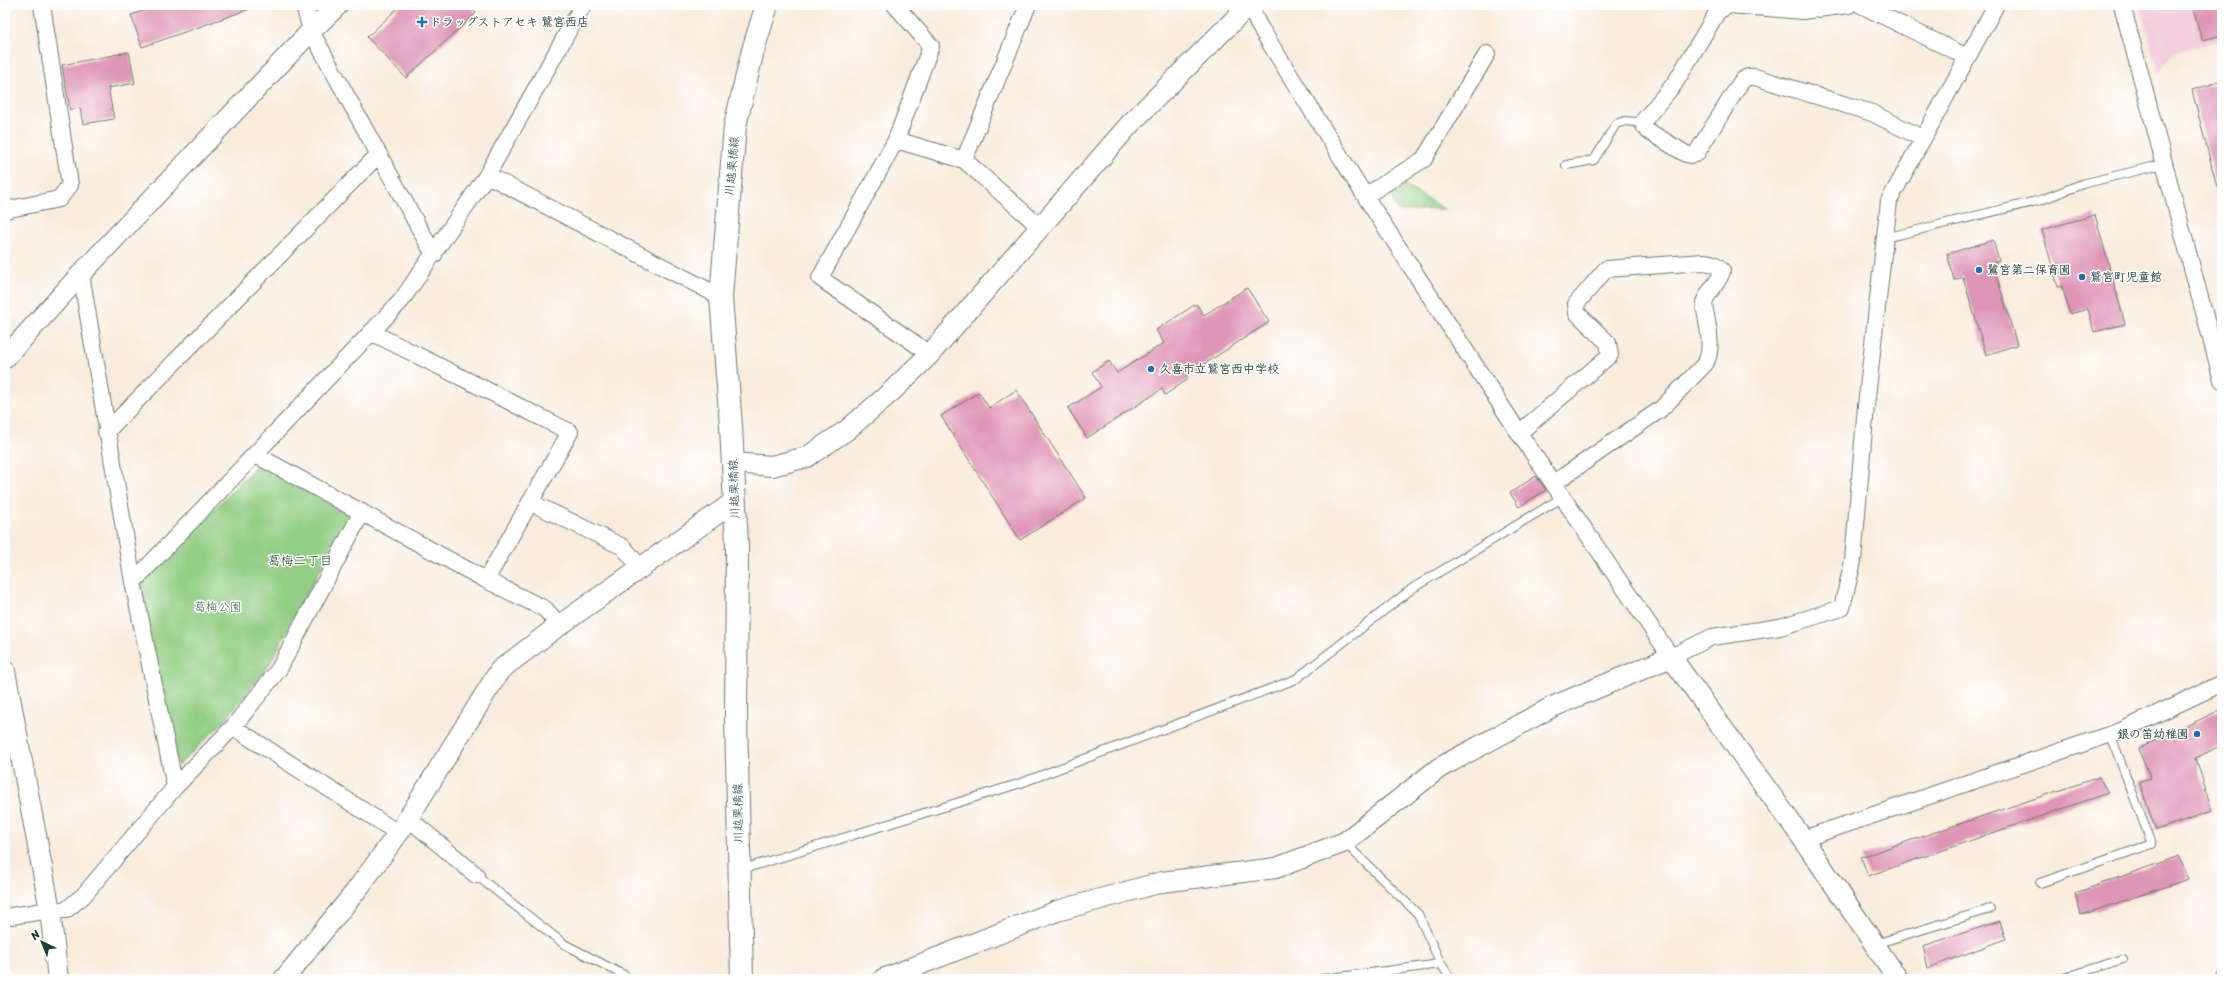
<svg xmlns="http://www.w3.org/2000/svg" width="2227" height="984" viewBox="0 0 2227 984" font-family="Sriracha,'Klee One',sans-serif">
  <rect width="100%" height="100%" fill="#fff"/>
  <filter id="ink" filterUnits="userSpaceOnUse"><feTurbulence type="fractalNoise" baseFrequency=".025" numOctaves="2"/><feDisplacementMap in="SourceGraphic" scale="8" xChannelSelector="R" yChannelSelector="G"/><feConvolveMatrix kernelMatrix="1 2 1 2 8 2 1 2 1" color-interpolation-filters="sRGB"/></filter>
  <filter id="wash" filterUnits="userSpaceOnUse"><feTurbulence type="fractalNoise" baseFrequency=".012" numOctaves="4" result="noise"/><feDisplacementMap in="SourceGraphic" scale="16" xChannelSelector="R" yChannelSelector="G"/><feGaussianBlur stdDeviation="0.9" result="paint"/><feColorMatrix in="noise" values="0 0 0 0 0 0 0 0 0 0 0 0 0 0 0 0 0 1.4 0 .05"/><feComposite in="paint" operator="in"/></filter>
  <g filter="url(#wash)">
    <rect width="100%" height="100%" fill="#f9ecdc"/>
    <path fill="#f3cfde" d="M2140,5H2222V40L2174,53L2158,73Z"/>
    <path fill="#92ce83" stroke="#58865c" d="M1402,184L1444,209L1398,211L1389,191Z
      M258,464L349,515L269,665L225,720L178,766L140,585Z"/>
    <g id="blocks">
      <path fill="#df95b6" d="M160,5H255V7L142,47L131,15Z
        M401,5H469L476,13L406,78L367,37Z
        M2192,5H2222V35L2202,40Z
        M129,52L135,83L108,88L114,119L83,124L80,108L70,110L62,65Z
        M2222,81V187H2217L2192,90Z
        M2095,215L2125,324L2094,332L2088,309L2070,314L2062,286L2058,287L2042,230Z
        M1993,240L1999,261L1993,263L2017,345L1986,355L1963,277L1954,280L1947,254Z
        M1247,288L1269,322L1186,376L1188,379L1165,395L1162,389L1087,438L1068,408L1101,387L1092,372L1109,361L1117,373L1164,343L1156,330L1196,304L1204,315Z
        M1016,390L1086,498L1020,540L941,416L979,392L989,408Z
        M1536,476L1546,490L1519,507L1510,493Z
        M2222,709V745L2196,758L2212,811L2156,830L2139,781L2151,778L2138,749Z
        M2099,777L2108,793L1868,876L1861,857Z
        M2179,856L2189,879L2081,915L2075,893Z
        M2000,921L2006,939L1928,968L1923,946Z"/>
    </g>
  </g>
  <g filter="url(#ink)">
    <use href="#blocks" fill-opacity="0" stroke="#6b7a6f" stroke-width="1"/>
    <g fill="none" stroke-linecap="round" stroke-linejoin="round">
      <g stroke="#6b7a6f" stroke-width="10">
        <path id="service" d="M1566,165L1594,160L1616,124L1625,121L1644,123
          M1885,238L2041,200L2082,184L2164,164
          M1345,843L1418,914L1441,964L1451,979
          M740,870L1021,783L1296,679L1413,588L1563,497
          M476,875L564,944L624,975L628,979
          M2040,883L2152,844L2110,734
          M1875,944L1990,909
          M1323,979L1441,964
          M2061,979L2123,959
          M2220,979L2222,975"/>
      </g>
      <g stroke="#6b7a6f" stroke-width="18">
        <path id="minor" d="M304,5L311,31L434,255
          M895,5L931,46L896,140
          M1250,5L1258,24L1365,196L1519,433L1671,657L1712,637L1780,627L1842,608L1853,561L1866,406L1889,201L1996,5
          M1729,5L1718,11L1675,83L1644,120V126L1648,131L1686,154L1691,155L1696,154L1739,85C1744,78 1747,76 1755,77L1872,113L1922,138
          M1730,5L1802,11L1849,5
          M1861,5L1967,57
          M2122,5L2222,380
          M964,160L1028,5
          M487,175L721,297
          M1365,196L1424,159L1487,54
          M5,210L59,199L70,185L42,5
          M81,274L133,582L175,787
          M371,332L570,432L486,580
          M930,354L820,278L896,140L964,160L1040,227
          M106,432L379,154
          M1519,433L1610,355L1608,343L1577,313L1576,304L1606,269L1703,262C1712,263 1717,264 1722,271C1719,284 1707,291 1704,303C1706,321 1715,348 1705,364L1661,409L1554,483
          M256,455L486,580L545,609L559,625
          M530,502L623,547L641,568
          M133,582L401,301L487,175L583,5
          M233,727L398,833
          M408,818L476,875
          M1803,839L2123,730L2222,683
          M5,917L50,910H66L83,896L175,787L233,727L279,669L362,512"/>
      </g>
      <g stroke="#6b7a6f" stroke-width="22">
        <path id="tertiary" d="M5,358L81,274L311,31L338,5
          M733,463L772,466L807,457L847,430L891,392L930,354L1130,124L1249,5
          M5,671L50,910L58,979
          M284,979L356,891L402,828L500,670L550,632L735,501
          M883,979L1057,911L1162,882L1276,868L1345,842L1439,768L1552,707L1671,657L1803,839L1898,979"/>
      </g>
      <g stroke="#6b7a6f" stroke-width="24">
        <path id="primary" d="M742,979L736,716L737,546L731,426L721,297L735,126L753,50L767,5"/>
      </g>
      <use href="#service" stroke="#fff" stroke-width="8"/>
      <use href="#minor" stroke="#fff" stroke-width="16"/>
      <use href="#tertiary" stroke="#fff" stroke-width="20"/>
      <use href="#primary" stroke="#fff" stroke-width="22"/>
    </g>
  </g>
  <g fill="#1f6fb2" stroke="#fff" stroke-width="1.5">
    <path d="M420 16h4v4h4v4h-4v4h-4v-4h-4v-4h4z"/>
    <circle cx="1979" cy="270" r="4"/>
    <circle cx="2082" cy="277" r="4"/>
    <circle cx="1151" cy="369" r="4"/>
    <circle cx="2197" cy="734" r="4"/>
  </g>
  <g text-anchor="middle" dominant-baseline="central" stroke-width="3" stroke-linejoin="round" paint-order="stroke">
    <g font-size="12" font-weight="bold" fill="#1f3d34" stroke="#fff" text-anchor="start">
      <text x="430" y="22">ドラッグストアセキ 鷲宮西店</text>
      <text x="1987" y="270">鷺宮第二保育園</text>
      <text x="2090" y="277">鷲宮町児童館</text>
      <text x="1159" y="369">久喜市立鷲宮西中学校</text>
      <text x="2189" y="734" text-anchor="end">銀の笛幼稚園</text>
    </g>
    <g font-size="12" fill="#1f3d34" stroke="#fff">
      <text transform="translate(732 166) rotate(-85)">川越栗橋線</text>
      <text transform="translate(734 489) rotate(-92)">川越栗橋線</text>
      <text transform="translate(738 813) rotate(-91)">川越栗橋線</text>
    </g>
    <g font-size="12" fill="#3c6148" stroke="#fff">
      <text x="218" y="607">葛梅公園</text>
    </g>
    <g font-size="13" fill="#1f3d34" stroke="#fff">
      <text x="300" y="560">葛梅二丁目</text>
    </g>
  </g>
  <rect width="2227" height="984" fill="none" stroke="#fff" stroke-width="20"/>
  <g transform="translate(42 942) rotate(317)" stroke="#ffffff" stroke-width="3" paint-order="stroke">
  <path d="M0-3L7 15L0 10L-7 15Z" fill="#1f3d34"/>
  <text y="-6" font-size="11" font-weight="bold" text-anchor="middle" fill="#1f3d34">N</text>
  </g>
</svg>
